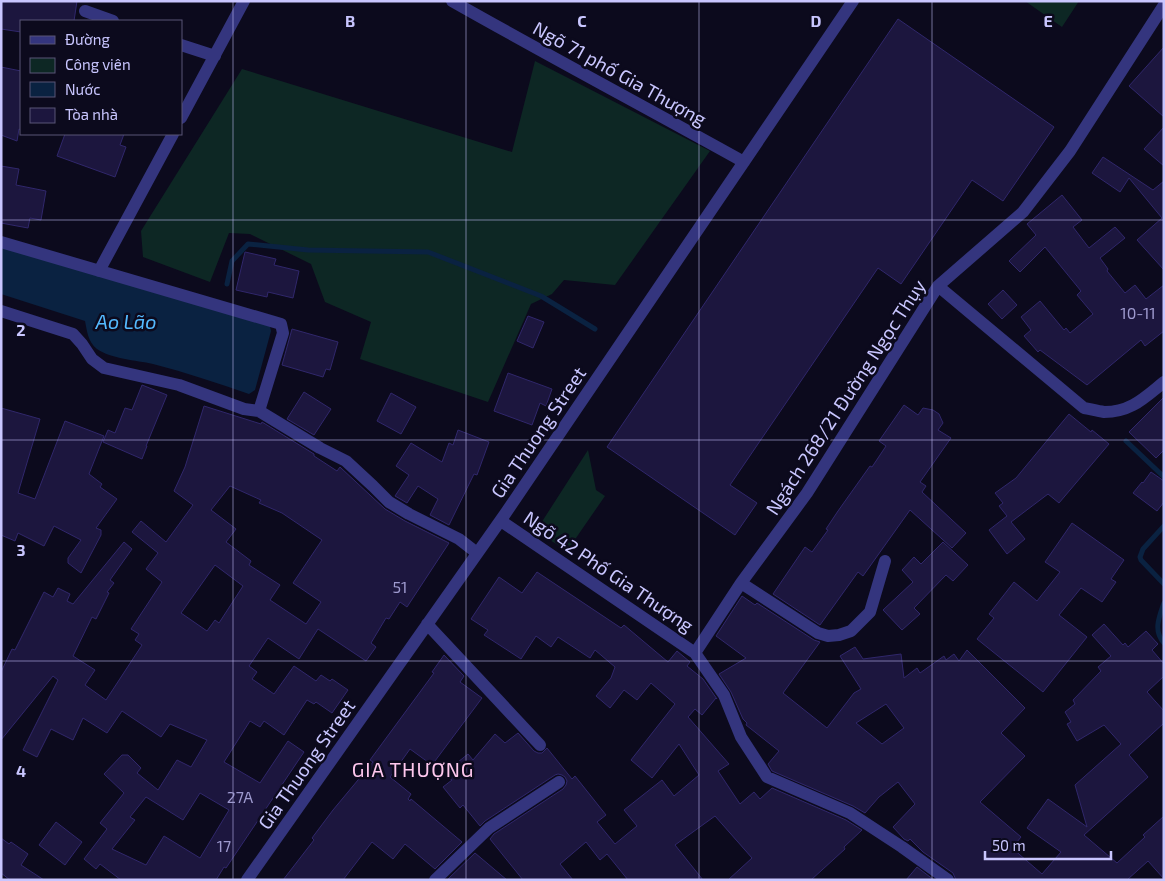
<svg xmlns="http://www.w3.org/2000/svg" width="1165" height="881" viewBox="0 0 1165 881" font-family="'Exo 2',sans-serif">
  <rect width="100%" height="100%" fill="#0c0a1d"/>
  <path fill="#0d2724" d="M1025,1H1079L1062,27Z
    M535,61L710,151L615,285L564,280L552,294L531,304L488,402L360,359L371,322L325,302L311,264L250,234L229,233L210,282L143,257L141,231L242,69L512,152Z
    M588,450L596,490L605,496L567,551L536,531Z"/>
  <path fill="#0a2241" d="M1,247L269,322L271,331L255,390L249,394C217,383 185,372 153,364C136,360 111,359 97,349C88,342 87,331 85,321L1,294Z"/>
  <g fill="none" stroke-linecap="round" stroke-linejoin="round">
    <path stroke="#0a2241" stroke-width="5" d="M227,284L232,261L248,244L308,250L428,252L541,296L595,329
      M1126,441L1164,477
      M1164,526L1143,549L1140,557L1141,560L1164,584
      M1164,603C1159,617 1153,631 1164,643"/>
  </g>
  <path fill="#1c163e" stroke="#30276b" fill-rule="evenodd" d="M1,1H77L74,21H21V32L1,29Z
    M898,19L1054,127L1003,201L972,180L901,284L878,268L730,485L757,503L735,535L607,447Z
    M1164,47V117L1129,86Z
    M1,67L21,71V130L19,129L17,141L1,135Z
    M1164,127V166L1144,149Z
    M65,134H124L120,145L126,147L115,177L57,156Z
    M1103,157L1153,190L1164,181V270L1137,240L1162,218L1129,178L1120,192L1092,173Z
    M1,166L19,169L16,185L46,191L41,220L30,218L28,228L1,223Z
    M1062,195L1082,220L1073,227L1089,248L1115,227L1125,238L1100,258L1108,269L1107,271L1125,293L1135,285L1146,299L1164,285V331L1145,346L1141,340L1087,385L1040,350L1038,352L1024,336L1031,330L1021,317L1040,301L1064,330L1066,328L1070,333L1093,314L1077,295L1081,291L1045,247L1020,272L1009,261L1036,235L1027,224Z
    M245,252L276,259L274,265L299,271L293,298L268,292L267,297L236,290Z
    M1003,290L1017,305L1002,319L988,304Z
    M528,316L544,322L533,348L517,341Z
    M292,329L338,342L330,370L326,369L323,377L282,365Z
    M508,373L552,389L546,406L540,403L532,425L494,411Z
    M142,385L167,395L146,446H147L142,459L103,442L108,430L115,433L125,408L132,410Z
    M304,392L331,409L314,435L287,419Z
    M391,393L416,407L401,434L377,421Z
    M1164,397V450L1156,458L1129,432Z
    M904,405L918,415L923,408L933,410L939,414L943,423L938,430L951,438L920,482L926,486L922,492L966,533L952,548L910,510L863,576L858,572L820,625L773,594L805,547L812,552L828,530L826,529L838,511L870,466L872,467L886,446L879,441Z
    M204,406L261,424L262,422L314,454V456L337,471L340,467L341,468L385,509L405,521L449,543L407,607L400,602L389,619L386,618L371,643L376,647L366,661L318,629L299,659L268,638L249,666L257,672L252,679L274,694L294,666L316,681L321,675L330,681L332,679L348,690L332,713L316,702L314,704L307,700L284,735L264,721L260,727L250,721L224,762L260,783L288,741L304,752L226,868L224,867L216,880H121L100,864L96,869L84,859L107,829L100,823L124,793L104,774L122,755H128L141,768L137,773L158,790L177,760L191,767L207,740L170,724L161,737L122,711L107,733L83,718L73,740L51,729L37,757L23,750L58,680L53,676L1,740V672L12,649L15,650L44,592L53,597L58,588L70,594L67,601L73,604L124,542L132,549L110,580L114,583L107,592L109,593L96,619L92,617L73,656L95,670L85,685L106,700L142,645L135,640L139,634L131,629L162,582L146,569L158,553L132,532L141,521L166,542L193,505L174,491L185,467ZM230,486L261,500L259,503L282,513L322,540L293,583L321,602L306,624L270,600L280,585L249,565L251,561L226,542L236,529L211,510ZM215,565L243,586L219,623L215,620L207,631L181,613ZM200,793L229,810L200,858L164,836L146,865L112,849L135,820L130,817L146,797L183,820Z
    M1,408L40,419L18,493L35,499L65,421L104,436L89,474L102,484L100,487L117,499L96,528L101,530V535L81,573L68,563V558L81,540L54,526L44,546L18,533L15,541L1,535Z
    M1069,414L1091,432L1092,430L1109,444L1059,503L1048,494L1011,522L1025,539L1007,554L989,530L1007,516L999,506L1003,503L995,493L1016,478Z
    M458,430L489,442L477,475L474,474L449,525L430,515L438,499L418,486L407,503L395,496L409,475L396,466L411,443L442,462L449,443L453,445Z
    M1151,472L1164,481V502L1157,511L1133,493L1142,482L1143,483Z
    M1072,523L1124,560L1111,579L1116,582L1102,602L1081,588L1059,615L1087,637L1043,692L977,639L994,618L989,614L1014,582L1037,601L1060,572L1045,562Z
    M943,542L968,565L953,581L946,575L914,608L920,614L902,630L883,610L913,582L902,570L914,557L921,564Z
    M537,572L621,628L624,625L668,662L677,651L690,662L687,666L703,679L717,699L716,698L702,715L695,709L688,717L729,764L718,771L740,804L754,792L760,799L772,788L846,820L862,830L844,847L845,849L811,880H728L752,858L715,816L675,845L703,880H628L607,854L600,860L586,842L560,864L573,880H523L490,839L494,834L563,789L566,785L567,781L565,777L562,775L558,774L555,775L485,821L480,826L463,805L460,808L443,787L452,780L443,774L468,754L473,760L495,734L505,743L518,733L534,751L538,753H542L547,748L572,779L575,776L606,815L597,822L615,844L637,826L624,810L662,780L674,796L699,775L679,744L652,778L631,760L675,704L651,683L637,700L624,690L610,708L596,696L611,678L615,667L595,650L590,658L558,637L551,647L536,636L521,659L484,635L488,630L471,619L499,577L522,593Z
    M742,596L755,605L757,603L814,640L820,642L783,693L827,728L854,693L861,689L840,656L855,647L863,659L901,654L904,678L917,668L920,673L944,656L946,660L954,654L959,661L967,650L1025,708L1001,733L1025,756L980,802L1021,837L1012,848L1042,874L1061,852L1027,828L1048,799L1087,827L1075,785L1121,744L1104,725L1077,741L1067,724L1071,722L1065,712L1075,704L1073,700L1101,671L1098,667L1111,656L1092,635L1104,624L1123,645L1125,643L1128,647L1146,631L1158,644L1152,650L1164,664V676L1147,692L1164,711V723L1129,755L1148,777L1084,835L1117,863L1145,837L1143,835L1164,816V879L1148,861L1127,880H956L953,873L923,852L910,839L908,841L904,839L893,827L915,804L898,782L879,797L865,813L853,806L772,771L768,764L779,751L746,725L747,723L743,719L731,692L719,674L746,658L716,636ZM886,704L904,728L882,744L856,723Z
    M444,655L464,676L460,682L482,698L432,765L410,749L390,777L411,794L408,799L410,801L411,799L462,842L435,869L405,844L393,859L372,842L343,880H283L314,840L312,838L333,810L373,762L370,760L434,673L432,672Z
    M56,822L82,842L65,865L39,845Z
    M1,838L9,844L11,842L28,854L21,865L44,880H10L1,873Z
    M475,853L507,880L448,879Z
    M917,867L934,880H906Z"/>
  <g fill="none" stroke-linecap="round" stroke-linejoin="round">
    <path stroke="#34357e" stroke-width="12" d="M452,1C549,56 647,108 744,162
      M85,11L113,21
      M181,45L215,56
      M181,118L244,1
      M1,242L281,324L283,333L259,411
      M99,271L173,134
      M938,286L1084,408C1090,409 1097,411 1104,412C1131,412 1144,398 1164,382
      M1,311L73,334L82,344L92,359L104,368L179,385L244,409L259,411L320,448L346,461L373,486L389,502L409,514L459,539L477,553
      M501,521L695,653L724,695L741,737L767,777L850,813L902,847L948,880
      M741,583L818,633L828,636L839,635L851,631L870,612L885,561
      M427,624L540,745
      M695,653L741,583L807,493L938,286L1023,212L1070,151L1164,5
      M247,880L505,514L853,1
      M435,880L489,828L559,782"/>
  </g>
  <path fill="none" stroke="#c9c6ff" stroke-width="1" stroke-opacity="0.55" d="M233,1V880M466,1V880M699,1V880M932,1V880M1,220H1164M1,440H1164M1,661H1164"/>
  <g text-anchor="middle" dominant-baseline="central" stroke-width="5" stroke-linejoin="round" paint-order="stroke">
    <g font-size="16" fill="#9e9acf">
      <text x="1138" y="312">10-11</text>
      <text x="400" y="586">51</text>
      <text x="240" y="796">27A</text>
      <text x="224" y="845">17</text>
    </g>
    <g font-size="19" fill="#c9c6ff" stroke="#0c0a1d">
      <text transform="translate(620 73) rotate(29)">Ngõ 71 phố Gia Thượng</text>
      <text transform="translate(845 397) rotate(-57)">Ngách 268/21 Đường Ngọc Thụy</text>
      <text transform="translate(538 432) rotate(-56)">Gia Thuong Street</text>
      <text transform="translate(609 571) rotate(34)">Ngõ 42 Phố Gia Thượng</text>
      <text transform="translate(306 764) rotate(-55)">Gia Thuong Street</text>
    </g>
    <g font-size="20" font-style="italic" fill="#54baff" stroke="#0c0a1d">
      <text x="126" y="321">Ao Lão</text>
    </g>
    <g font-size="20" letter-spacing="1" fill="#ffc8ee" stroke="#0c0a1d">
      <text x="413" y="769">GIA THƯỢNG</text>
    </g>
  </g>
  <g font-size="16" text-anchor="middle" font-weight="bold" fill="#c9c6ff" stroke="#0c0a1d" stroke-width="5" stroke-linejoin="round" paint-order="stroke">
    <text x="350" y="27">B</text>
    <text x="582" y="27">C</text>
    <text x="816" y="27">D</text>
    <text x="1048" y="27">E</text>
    <text x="21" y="336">2</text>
    <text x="21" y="556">3</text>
    <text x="21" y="777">4</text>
  </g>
  <rect width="1165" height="881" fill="none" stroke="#c9c6ff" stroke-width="5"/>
  <rect x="20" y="20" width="162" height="115" fill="#0c0a1d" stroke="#585577"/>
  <rect x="30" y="36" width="25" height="8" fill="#34357e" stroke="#585577"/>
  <text x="65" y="45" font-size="15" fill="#c9c6ff">Đường</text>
  <rect x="30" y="58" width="25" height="15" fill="#0d2724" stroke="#585577"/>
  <text x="65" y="70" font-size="15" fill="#c9c6ff">Công viên</text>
  <rect x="30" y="82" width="25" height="15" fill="#0a2241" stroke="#585577"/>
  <text x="65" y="95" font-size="15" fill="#c9c6ff">Nước</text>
  <rect x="30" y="108" width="25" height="15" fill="#1c163e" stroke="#585577"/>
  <text x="65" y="120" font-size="15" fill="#c9c6ff">Tòa nhà</text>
  <path d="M985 851v8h126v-8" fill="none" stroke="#c9c6ff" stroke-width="2.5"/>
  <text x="992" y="851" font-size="15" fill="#c9c6ff" stroke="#0c0a1d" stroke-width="4" paint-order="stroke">50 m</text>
</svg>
